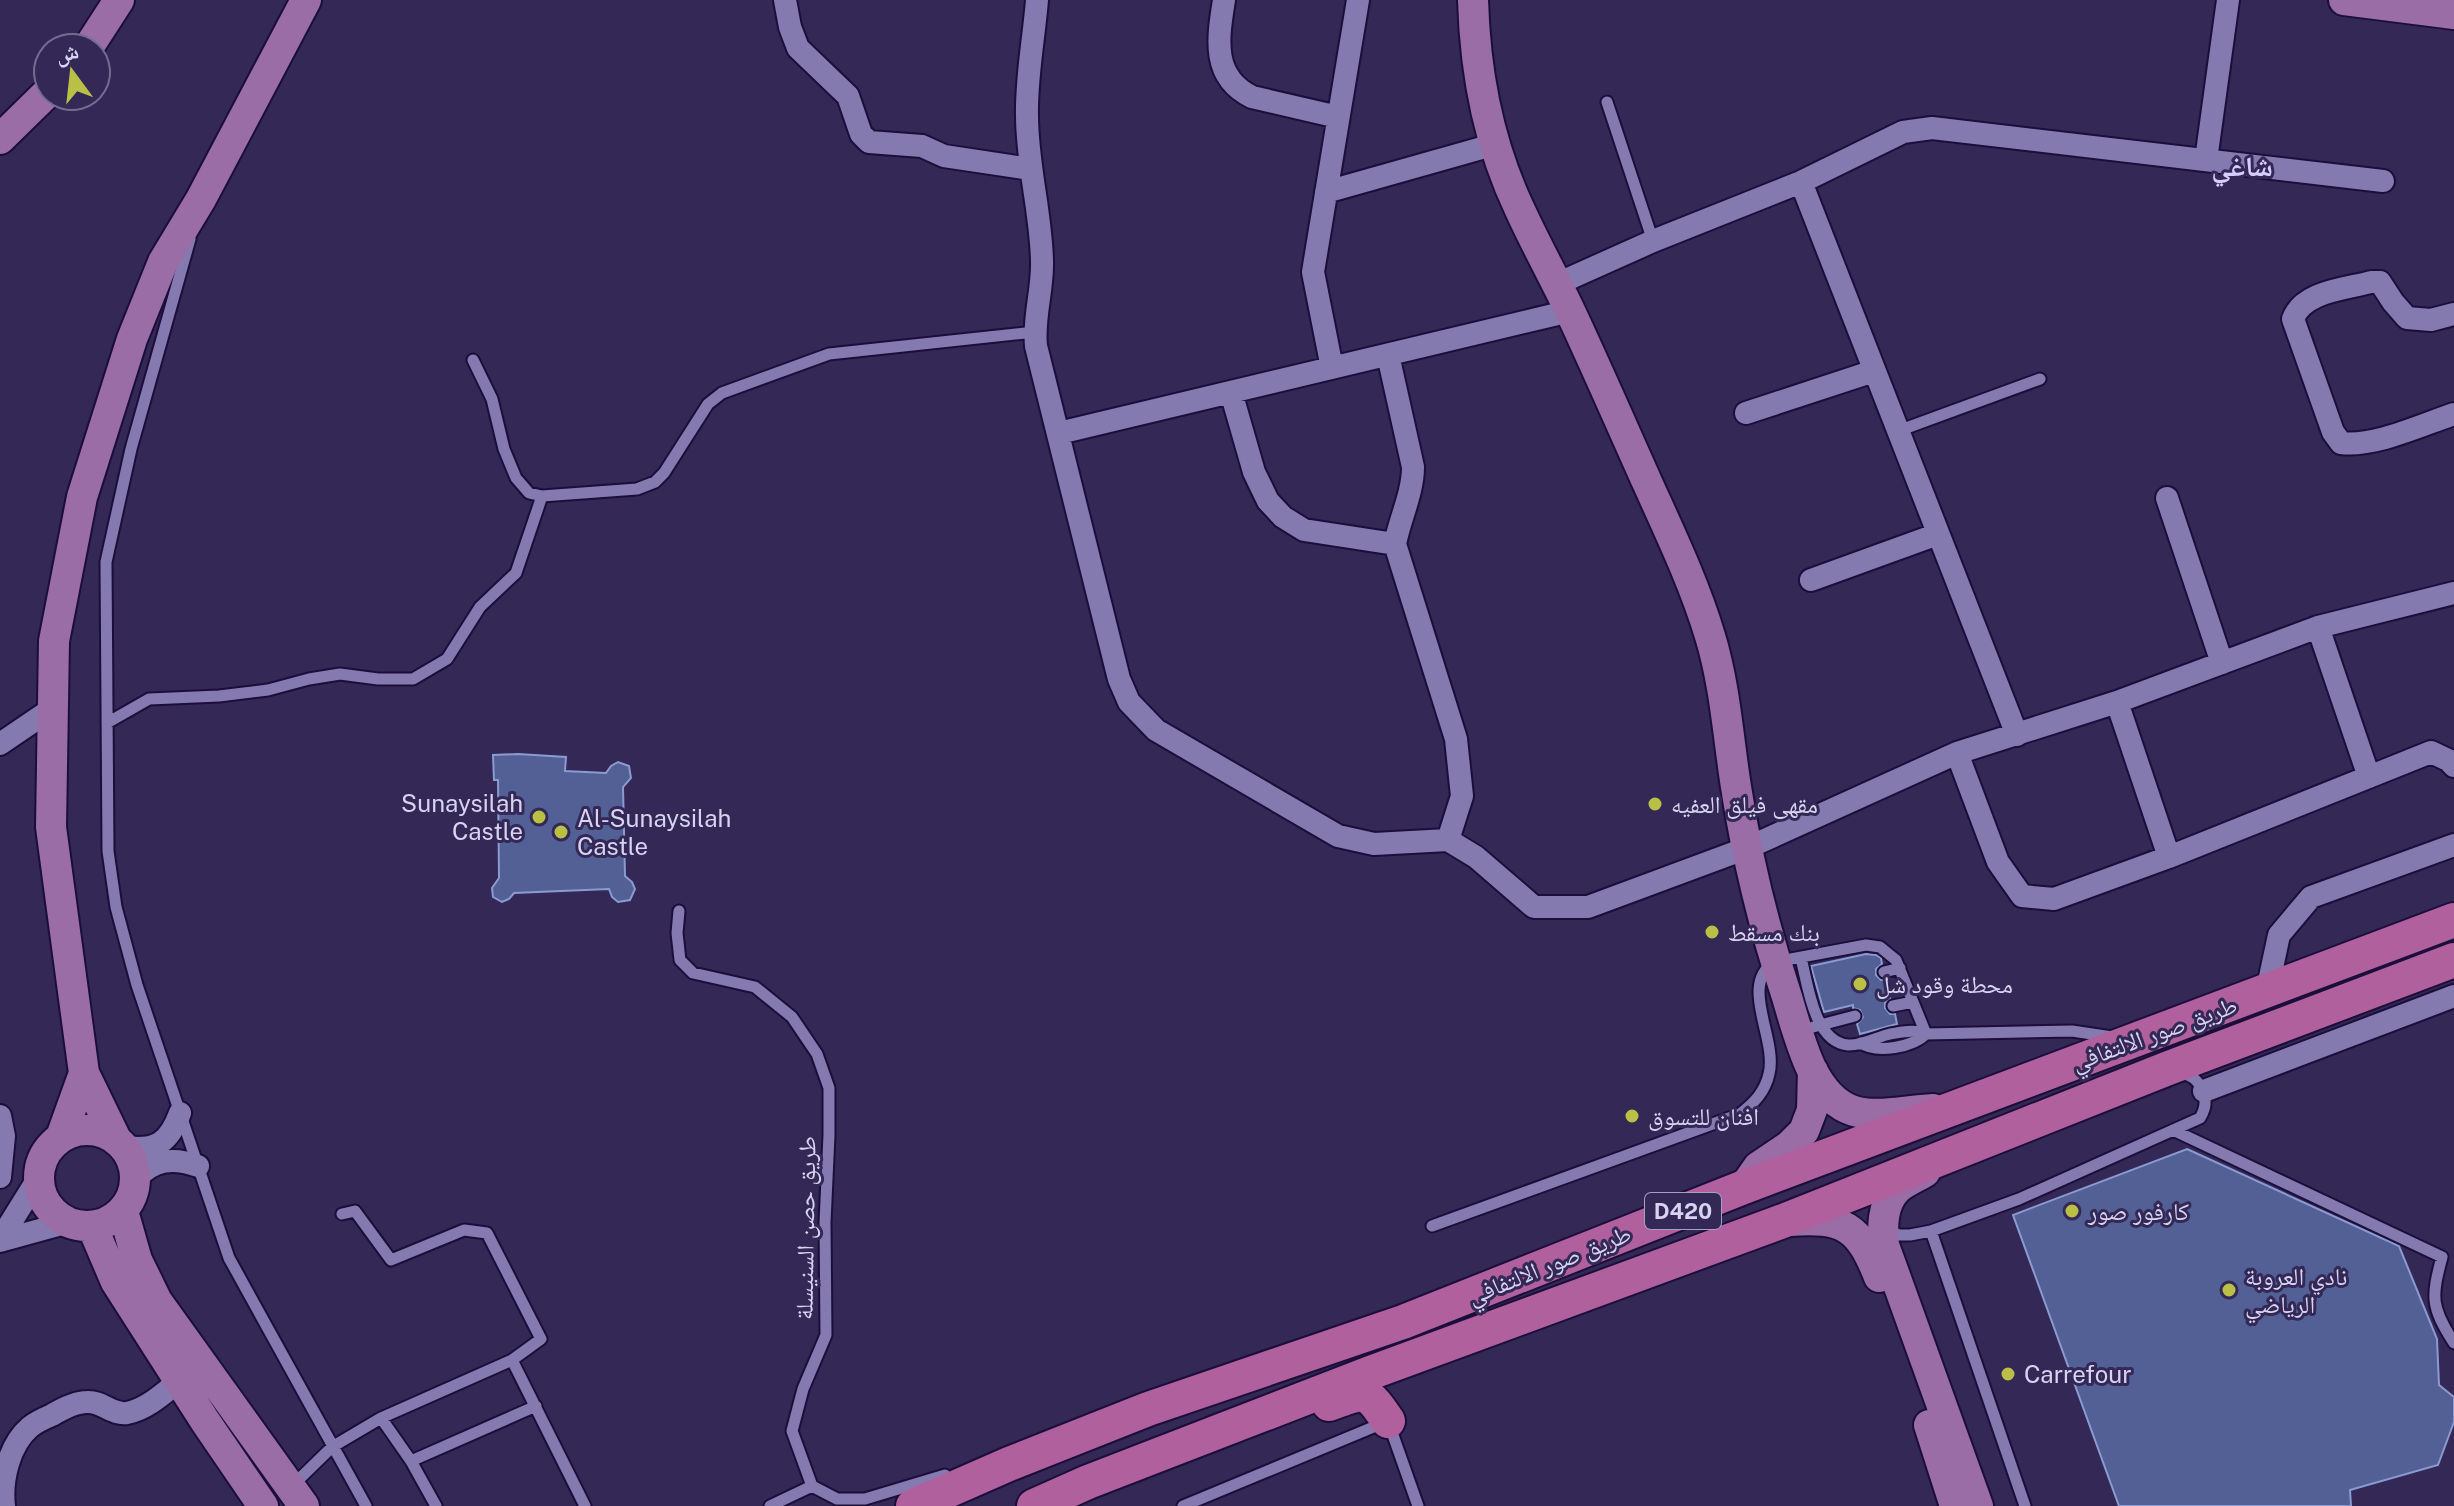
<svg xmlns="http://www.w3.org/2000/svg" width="2454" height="1506" viewBox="0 0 2454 1506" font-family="'Public Sans','Noto Naskh Arabic',sans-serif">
  <rect width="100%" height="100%" fill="#332856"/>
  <path fill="#536095" stroke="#8b9ad0" stroke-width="2" d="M518,754L566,757L565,771L606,773L611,766L618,762L629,766L631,778L623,787L625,876L632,882L635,889L630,900L618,902L612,897L609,889L514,893L509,899L502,902L493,897L492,888L499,878L498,780H494L493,755Z
    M1866,954L1876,955L1881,958L1882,964L1876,969V975L1881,980H1886L1890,998L1885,1003V1008L1890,1014H1895L1897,1024L1860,1034L1857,1024L1863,1017L1860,1010L1853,1008V1005L1824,1012L1811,966Z
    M2187,1149L2399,1246L2437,1339L2439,1385L2454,1397V1422L2438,1465L2350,1490L2351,1506H2119L2013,1215Z"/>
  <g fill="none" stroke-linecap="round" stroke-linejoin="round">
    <g stroke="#1c0e3a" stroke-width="15">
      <path id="lane" d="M1607,102L1653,241
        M190,239L131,449L106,562L108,851L116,907L137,985L229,1258L366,1506
        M473,360L492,399L504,449L516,478L529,493L542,496L637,489L655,482L664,473L708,404L722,393L829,354L1035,332
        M1898,431L2040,379
        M107,723L149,699L219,696L268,690L309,679L340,674L378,679H413L447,659L480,607L516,573L542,496
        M679,911L677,933L680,960L693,973L755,987L792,1017L817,1054L829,1088V1135L825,1222L826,1335L803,1389L792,1431L812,1486L837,1499H865L945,1475
        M1801,958C1808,985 1814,1042 1848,1045C1862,1046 1877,1037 1890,1034C1903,1032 1914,1029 1926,1034L2072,1031L2112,1037
        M1884,972L1900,968
        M1893,1006L1913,1002
        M1813,1027L1855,1016
        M1861,1043C1877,1054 1913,1047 1926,1034
        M2173,1130L2442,1257C2431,1298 2431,1307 2454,1343
        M1432,1226L1740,1114C1754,1103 1765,1092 1769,1074C1778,1039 1738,984 1775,962L1866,945L1880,947L1896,960L1926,1034
        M1886,1230L1899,1235H1910L1931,1231L2019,1199L2200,1118C2212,1099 2201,1077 2180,1072
        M1931,1231L2025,1506
        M512,1360L585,1506
        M381,1418L411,1461L536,1406
        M411,1461L436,1506
        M291,1487L332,1447L381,1418L512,1360L541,1339L487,1233L464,1230L391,1260L355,1211L342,1214
        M770,1506L812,1486
        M1183,1506L1388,1421L1418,1506"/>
    </g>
    <g stroke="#1c0e3a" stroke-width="26">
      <path id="street" d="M785,0L790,27L798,48L848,96L861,134L869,142L922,146L944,156L1031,169
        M1037,0C1034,38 1026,78 1027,116C1027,164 1041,213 1042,261C1043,290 1033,317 1036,346L1119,679L1129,702L1156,730L1338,836L1374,844L1448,840L1476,857L1534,907H1588L1747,848L1957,753L2117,702L2318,627L2454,593
        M1224,0C1218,38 1211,77 1252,97L1338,117
        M2206,160L2228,0
        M1801,182L2017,735
        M1326,192L1496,144
        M1557,284L1653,241L1801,182L1903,132L1932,128L2383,181
        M2454,314L2431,320L2407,318L2393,302L2380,282H2371C2346,289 2303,291 2293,319L2333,432L2341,443C2375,447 2421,425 2454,414
        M1388,355L1413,467C1413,493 1400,518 1395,544L1456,739L1462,796L1448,840
        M1332,368L1313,272L1358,0
        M1231,392L1254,472L1268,501L1283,517L1304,530L1395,544
        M1746,413L1874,371
        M1059,433L1570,311
        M2167,498L2222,663
        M1811,580L1938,534
        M2318,627L2369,777
        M2117,702L2169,857
        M0,744L53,708
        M1957,753L1998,862L2022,896L2054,899L2169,857L2431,752L2448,760L2454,766
        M2267,991L2279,935L2311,897L2454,845
        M2204,1091L2454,996
        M0,1116L4,1136L0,1177
        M125,1147C156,1151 169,1143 180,1113
        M136,1179C153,1159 173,1157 198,1166
        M0,1240L39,1177
        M0,1241L69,1222
        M4,1506C1,1480 9,1445 30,1427C36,1422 45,1418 52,1415C62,1409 75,1402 87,1402C102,1401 112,1415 127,1413C147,1409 164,1393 179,1381"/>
    </g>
    <g stroke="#1c0e3a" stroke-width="34">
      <path id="secondary" d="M1473,0C1475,72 1489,145 1520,210C1536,245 1555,279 1571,313C1597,369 1622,426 1647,482C1670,533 1694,583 1710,636C1725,685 1728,736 1736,787C1747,858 1764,928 1787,997C1794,1021 1801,1047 1812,1070C1843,1130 1879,1112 1933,1109
        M2344,0L2454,14
        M88,48L119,0
        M0,139L48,92
        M39 1178a48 48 0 1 1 96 0a48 48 0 1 1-96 0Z
        M61,1137L84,1073
        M116,1139L84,1073L51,827L54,641L82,497L132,339L163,262L201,199L306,0
        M1925,1172C1917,1177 1904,1182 1897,1189C1883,1203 1882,1227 1884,1245L1978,1506
        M1744,1187L1758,1167L1789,1146L1804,1131L1812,1110L1813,1071
        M123,1211L137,1260L157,1301L304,1506
        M1789,1221C1844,1217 1859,1226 1879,1277
        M92,1226L116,1282L205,1421L263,1506
        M1929,1425L1955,1506"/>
    </g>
    <g stroke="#1c0e3a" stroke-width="38">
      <path id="primary" d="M1329,1404C1365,1391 1366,1388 1388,1421
        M913,1506L1009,1464L1148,1409L1403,1322L1744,1187L2454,920
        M1034,1506L1088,1482L1370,1373L1783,1221L2166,1069L2454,960"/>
    </g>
    <use href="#lane" stroke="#847ab0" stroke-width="11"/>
    <use href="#street" stroke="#847ab0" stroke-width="22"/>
    <use href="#secondary" stroke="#9a6da6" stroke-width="30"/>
    <use href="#primary" stroke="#b0609c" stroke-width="34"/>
  </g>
  <g fill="#bac046" stroke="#332856" stroke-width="3">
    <circle cx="1655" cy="804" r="8"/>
    <circle cx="539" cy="817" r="8"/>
    <circle cx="561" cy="832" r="8"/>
    <circle cx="1712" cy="932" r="8"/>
    <circle cx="1860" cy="984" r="8"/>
    <circle cx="1632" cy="1116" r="8"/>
    <circle cx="2072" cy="1211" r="8"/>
    <circle cx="2229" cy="1290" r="8"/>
    <circle cx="2008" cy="1374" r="8"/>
  </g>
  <g text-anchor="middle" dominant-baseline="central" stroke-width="6" stroke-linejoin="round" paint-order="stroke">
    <rect fill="#332856" stroke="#a6a0c2" stroke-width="2" x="1645" y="1193" width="76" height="36" rx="6"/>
    <g font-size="22" font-weight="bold" fill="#d7d3f0">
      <text x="1683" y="1211">D420</text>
    </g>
    <g font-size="24" fill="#d7d3f0" stroke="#332856" text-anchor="start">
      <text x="523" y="803" text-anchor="end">Sunaysilah<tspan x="523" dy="28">Castle</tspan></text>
      <text x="1671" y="804">مقهى فيلق العفيه</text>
      <text x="577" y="818">Al-Sunaysilah<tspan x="577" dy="28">Castle</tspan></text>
      <text x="1728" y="932">بنك مسقط</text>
      <text x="1876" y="984">محطة وقود شل</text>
      <text x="1648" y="1116">افنان للتسوق</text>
      <text x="2088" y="1211">كارفور صور</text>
      <text x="2245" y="1276">نادي العروبة<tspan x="2245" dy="28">الرياضي</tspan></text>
      <text x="2024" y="1374">Carrefour</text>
    </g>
    <g font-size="24" fill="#d7d3f0" stroke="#332856">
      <text transform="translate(2154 1033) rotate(-20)">طريق صور الالتفافي</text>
      <text transform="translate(805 1228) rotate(-89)">طريق حصن السنيسلة</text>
      <text transform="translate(1549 1264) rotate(-22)">طريق صور الالتفافي</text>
    </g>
    <g font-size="28" font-weight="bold" fill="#d5cdfd" stroke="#332856">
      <text x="2242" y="165">شاغي</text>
    </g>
  </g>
  <g transform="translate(72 72) rotate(345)"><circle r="38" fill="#332856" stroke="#756c94" stroke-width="2"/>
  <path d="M0-6L14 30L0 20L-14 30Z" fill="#bac046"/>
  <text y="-12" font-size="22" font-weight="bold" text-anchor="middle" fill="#d7d3f0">ش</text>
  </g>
</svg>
